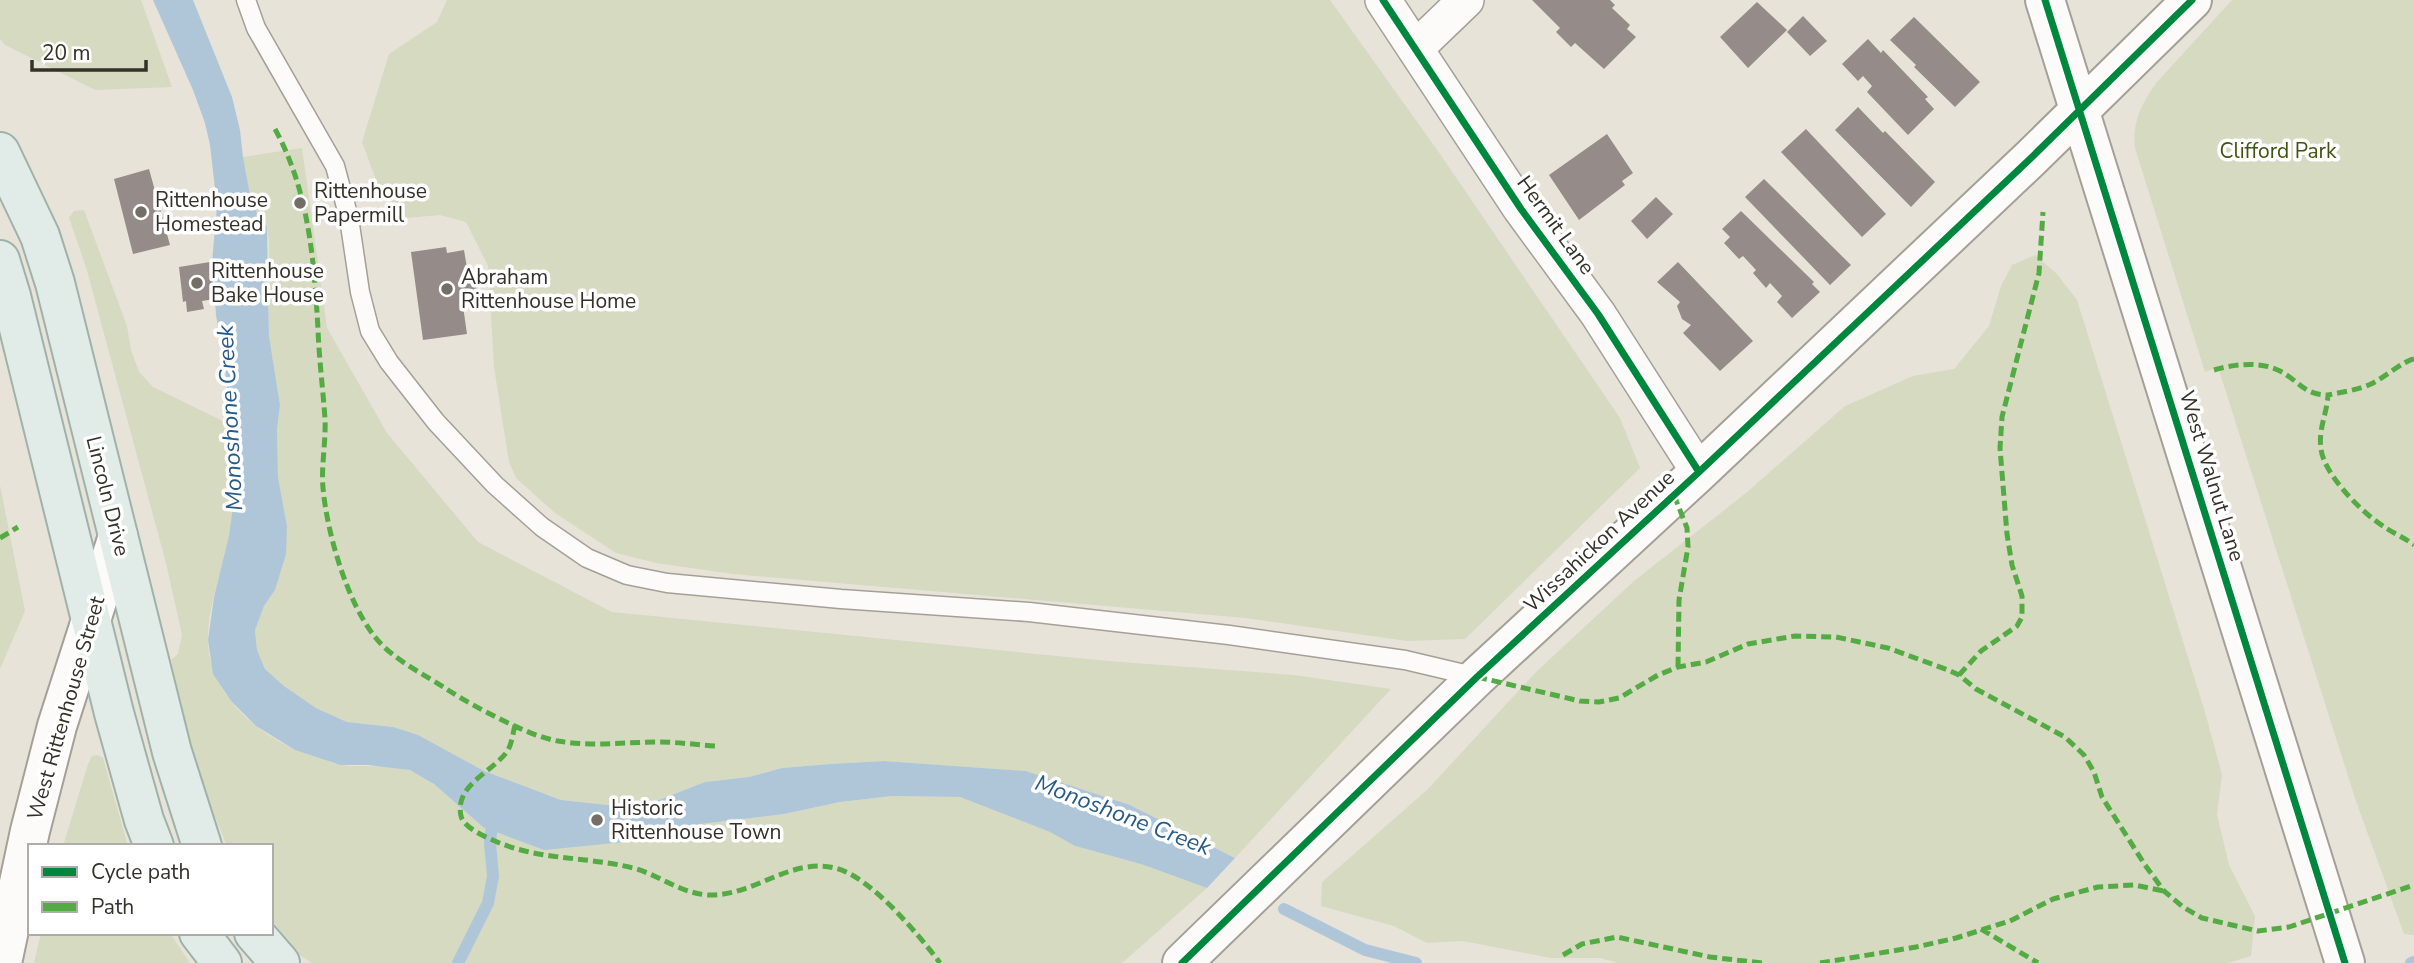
<svg xmlns="http://www.w3.org/2000/svg" width="2414" height="963" viewBox="0 0 2414 963" font-family="'Nunito Sans',sans-serif">
  <rect width="100%" height="100%" fill="#e8e3d8"/>
  <path fill="#d5dac1" d="M0,0H141L172,87L95,90L5,45L0,39Z
    M447,0H1330L1440,154L1620,418L1640,468L1465,639L1407,641L1245,618L733,574L656,563L616,553L555,513L516,478L509,462L494,367L488,266L466,222L440,215L406,218L379,188L362,142L389,54L437,22Z
    M2232,0H2414V935L2404,934L2356,801L2218,367L2205,372L2135,148C2132,121 2142,103 2157,82Z
    M302,148L327,328L387,433L478,542L612,612L1108,661L1294,675L1391,689L1235,858L1130,805L1026,771L884,761L830,764L782,768L749,777L705,782L651,803L617,806L561,800L484,771L393,727L347,722L316,708L284,686L265,669L257,650L255,629L264,606L275,590L287,526L278,477L277,430L280,405L269,336V241L267,227L252,205L243,157Z
    M84,210L127,326L131,350L139,372L153,387L231,425C234,463 236,498 229,536C223,570 208,604 208,639C207,694 262,740 310,755C320,758 330,763 340,765C363,768 387,763 409,770C426,775 440,789 452,800L645,840L676,827L784,814L840,802L892,796L960,797L1050,832L1075,846L1141,864L1207,888L1122,963H312L296,953L271,919V846H227L198,776L171,660L178,654L182,635L166,563L86,267L69,218L74,211Z
    M2035,255L2057,274L2077,300L2205,712L2222,775L2217,814L2229,865L2255,916L2251,956L2228,963H1618L1600,958H1551L1463,941L1427,943L1394,926L1321,906L1322,882L1427,790L1536,672L1634,581L1746,493L1845,406L1913,376L1954,369L1989,326L2001,286L2012,265Z
    M0,485L25,611L0,669Z
    M98,755L103,758L128,846H63L88,764L92,756Z
    M41,933H170L190,963H34Z"/>
  <path fill="#afc6d9" d="M153,0H193L232,97L240,130L243,157L252,205L267,227L269,336L280,405L277,430L278,477L287,526L286,554L275,590L264,606L255,630L257,650L265,669L284,686L316,708L347,722L393,727L418,735L484,771L561,800L617,806L651,803L705,782L749,777L782,768L830,764L884,761L1026,771L1130,805L1235,858L1207,888L1141,864L1075,846L1050,832L960,797L892,796L840,802L784,814L676,827L645,840L544,850L483,827L434,784L410,770L368,765H340L295,750L256,726L231,701L213,674L208,640L214,597L229,536L236,485L225,367L216,315L212,262L217,206L210,145L205,123L193,90Z"/>
  <g fill="none" stroke-linecap="round" stroke-linejoin="round">
    <path stroke="#afc6d9" stroke-width="12" d="M1284,909L1365,950L1416,963
      M458,963L488,903L493,876L490,843L493,814
      M2411,963L2414,962"/>
  </g>
  <path fill="#958c89" d="M1532,0H1610L1615,5L1612,8L1630,25L1627,29L1636,37L1604,69L1575,43L1571,47L1556,32L1560,28Z
    M1757,2L1787,30L1748,68L1720,37Z
    M1803,16L1827,41L1810,56L1787,32Z
    M1914,17L1980,82L1955,107L1914,67L1916,65L1890,40Z
    M1868,39L1881,53L1883,50L1928,97L1925,99L1934,109L1908,135L1867,92L1872,86L1863,76L1858,81L1842,64Z
    M1858,107L1883,133L1885,131L1935,182L1911,207L1835,130Z
    M1806,129L1886,214L1862,237L1781,152Z
    M1607,134L1633,173L1622,181L1625,185L1579,220L1549,175Z
    M149,169L170,245L133,254L114,179Z
    M1764,179L1851,265L1830,285L1745,197Z
    M1656,197L1673,214L1647,239L1631,221Z
    M1741,211L1814,282L1812,284L1820,292L1792,318L1777,302L1782,296L1770,283L1766,288L1753,273L1756,270L1743,256L1739,259L1724,243L1730,237L1722,229Z
    M446,247L447,253L464,250L468,274L475,273L480,304L463,306L467,334L423,340L411,252Z
    M210,262L215,299L202,301L204,309L187,312L186,301L183,302L179,267Z
    M1678,262L1753,341L1720,371L1683,333L1691,325L1682,319L1677,306L1680,302L1657,282Z"/>
  <g fill="none" stroke-linecap="round" stroke-linejoin="round">
    <g stroke="#a4a098" stroke-width="21">
      <path id="service" d="M246,0L256,28L335,166L349,218L360,292L370,331L389,362L436,422L495,485L542,527L587,558L627,575L667,583L841,599L1029,612L1229,635L1405,660L1477,677"/>
    </g>
    <g stroke="#a4a098" stroke-width="38">
      <path id="minor" d="M1383,0L1521,209L1598,314L1699,472
        M1416,48L1466,0"/>
    </g>
    <g stroke="#a4a098" stroke-width="42">
      <path id="tertiary" d="M2045,0L2345,963
        M2,963L30,831L57,726L118,536
        M1182,963L1477,677L1699,472L2031,158L2192,0"/>
    </g>
    <g stroke="#9fb2a9" stroke-width="42">
      <path id="primary" d="M0,152L40,236L55,283L172,752L202,846
        M0,260L11,296L114,713L144,820L154,846
        M199,933L222,963
        M254,933L280,963"/>
    </g>
    <use href="#service" stroke="#fcfbf9" stroke-width="18"/>
    <use href="#minor" stroke="#fcfbf9" stroke-width="35"/>
    <use href="#tertiary" stroke="#fcfbf9" stroke-width="38"/>
    <use href="#primary" stroke="#e1ece9" stroke-width="38"/>
    <path stroke="#54ab44" stroke-width="5" stroke-dasharray="10 5" stroke-linecap="butt" d="M275,129C309,191 314,260 318,329C319,359 323,389 325,419C326,442 321,466 323,488C327,533 347,602 375,637C393,660 424,674 448,690C473,706 530,737 558,741C592,747 624,742 658,742C678,742 697,745 717,746
      M2414,359C2403,361 2384,378 2371,384C2358,390 2342,392 2328,395C2327,414 2318,429 2321,449C2324,475 2364,515 2386,528C2395,534 2405,538 2414,545
      M2214,370C2235,364 2260,361 2280,371C2299,381 2304,395 2328,395
      M1674,495L1687,528L1688,547L1679,600L1678,667
      M0,538L18,527
      M1959,675L1981,651L2017,626L2022,617V596L2012,565L2007,534L2000,448L2002,417L2039,273L2043,212
      M1477,677L1580,701L1599,702L1619,698L1658,675L1678,667L1706,662L1748,644L1795,636L1836,637L1888,648L1948,670L1959,675L1976,689L2065,737L2084,755L2094,772L2102,797L2145,865L2164,891L2183,907L2202,918L2258,931L2289,927L2414,885
      M515,725C513,733 512,743 508,750C494,772 454,784 461,816C463,825 476,832 484,836C535,862 581,855 633,868C659,875 680,893 708,895C753,897 790,857 835,868C870,876 919,935 940,963
      M1981,929L2038,963
      M1563,955L1582,944L1617,937L1710,957L1762,963
      M1820,963L1916,947L1956,938L2010,921L2053,899L2098,887L2134,885L2164,891"/>
    <g stroke="#fff" stroke-width="11">
      <path id="cycleway" d="M1383,0L1521,209L1598,314L1699,472
        M2045,0L2345,963
        M1182,963L1477,677L1699,472L2031,158L2192,0"/>
    </g>
    <use href="#cycleway" stroke="#00873e" stroke-width="7"/>
  </g>
  <g fill="#736f66" stroke="#fff" stroke-width="2.5">
    <circle cx="300" cy="203" r="7"/>
    <circle cx="141" cy="212" r="7"/>
    <circle cx="197" cy="283" r="7"/>
    <circle cx="447" cy="289" r="7"/>
    <circle cx="597" cy="820" r="7"/>
  </g>
  <g text-anchor="middle" dominant-baseline="central" stroke-width="7" stroke-linejoin="round" paint-order="stroke">
    <g font-size="21" fill="#415312" stroke="#fff">
      <text x="2278" y="151">Clifford Park</text>
    </g>
    <g font-size="21" fill="#343129" stroke="#fff" text-anchor="start">
      <text x="314" y="191">Rittenhouse<tspan x="314" dy="24">Papermill</tspan></text>
      <text x="155" y="200">Rittenhouse<tspan x="155" dy="24">Homestead</tspan></text>
      <text x="211" y="271">Rittenhouse<tspan x="211" dy="24">Bake House</tspan></text>
      <text x="461" y="277">Abraham<tspan x="461" dy="24">Rittenhouse Home</tspan></text>
      <text x="611" y="808">Historic<tspan x="611" dy="24">Rittenhouse Town</tspan></text>
    </g>
    <g font-size="21" fill="#343129" stroke="#fff">
      <text transform="translate(1556 225) rotate(54)">Hermit Lane</text>
      <text transform="translate(2212 476) rotate(73)">West Walnut Lane</text>
      <text transform="translate(108 496) rotate(76)">Lincoln Drive</text>
      <text transform="translate(1599 541) rotate(-43)">Wissahickon Avenue</text>
      <text transform="translate(66 708) rotate(-74)">West Rittenhouse Street</text>
    </g>
    <g font-size="23" font-style="italic" fill="#285a86" stroke="#fff">
      <text transform="translate(230 418) rotate(-93)">Monoshone Creek</text>
      <text transform="translate(1123 815) rotate(21)">Monoshone Creek</text>
    </g>
  </g>
  <rect x="28" y="844" width="245" height="91" fill="#ffffff" stroke="#aeada9" stroke-width="2"/>
  <rect x="42" y="867" width="35" height="10" fill="#00873e" stroke="#aeada9" stroke-width="2"/>
  <text x="91" y="879" font-size="21" fill="#343129">Cycle path</text>
  <rect x="42" y="902" width="35" height="10" fill="#54ab44" stroke="#aeada9" stroke-width="2"/>
  <text x="91" y="914" font-size="21" fill="#343129">Path</text>
  <path d="M32 60v10h114v-10" fill="none" stroke="#343129" stroke-width="3.5"/>
  <text x="42" y="60" font-size="21" fill="#343129" stroke="#ffffff" stroke-width="5" paint-order="stroke">20 m</text>
</svg>
